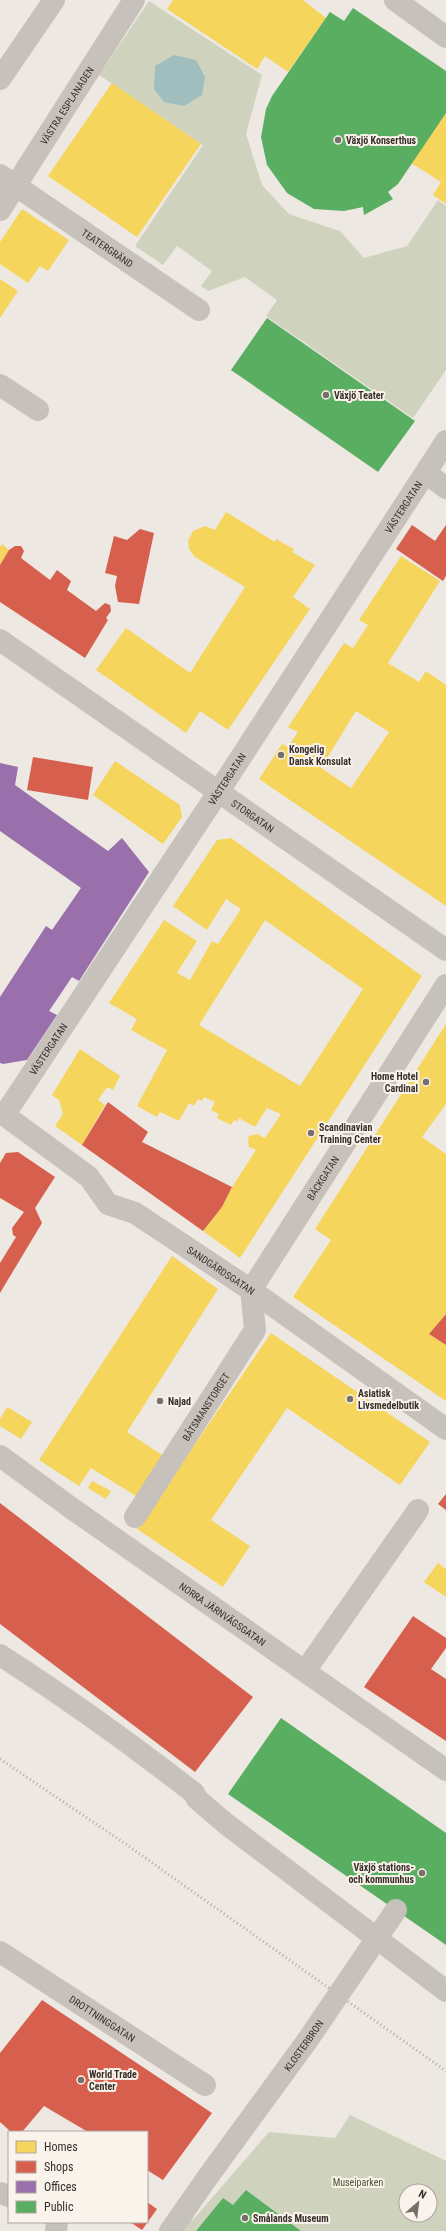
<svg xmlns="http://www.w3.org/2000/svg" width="446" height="2231" viewBox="0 0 446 2231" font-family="'Roboto Condensed',sans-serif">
  <rect width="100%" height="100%" fill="#eee8e2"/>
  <path fill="#cfd3bd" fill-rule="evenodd" d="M149,1L262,75L246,134L262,185L289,214L340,231L364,258L407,246L438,200L446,206V370L413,418L266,316L277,300L245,277L208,291L201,286L212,271L177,246L163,265L135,246L203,145L99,75Z
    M350,2115L446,2161V2231H176L207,2178L192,2221L269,2132L335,2138ZM406,2191H430V2215H406Z"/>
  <path fill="#a0bebe" d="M174,55L196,60L205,77L202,95L184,106L164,102L154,89L155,66Z"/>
  <path fill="#f6d55c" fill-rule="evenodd" d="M173,0H303L326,18L288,72L265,56L257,69L167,9Z
    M112,83L201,144L137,237L48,176Z
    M446,113V204L433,195L441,182L411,163Z
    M22,209L69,240L48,271L40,266L28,283L0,264V242Z
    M0,279L18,291L0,318Z
    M226,512L275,542L276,539L294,549L292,552L315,565L293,597L310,609L228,730L200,711L186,733L96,670L126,628L190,673L245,587L195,557L189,549L188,541L193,531L205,526L215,530Z
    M2,544L9,550L0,565V547Z
    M401,556L440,581L388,663L419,682L426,671L446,685V906L259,779L282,744L288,747L298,732L288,727L344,643L353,648L368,625L359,620ZM356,711L389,732L351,788L321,768Z
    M115,761L180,805L182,817L163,844L93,795Z
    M231,838L422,976L240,1258L203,1231L222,1207L232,1187L256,1150L249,1147L248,1141L249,1136L257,1134L265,1138L281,1114L267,1108L255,1127L239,1118L237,1122L234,1120L231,1125L217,1118L219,1114L211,1110L215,1102L204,1097L202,1101L198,1099L194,1106L189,1103L179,1121L160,1112L157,1117L137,1106L167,1050L131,1030L137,1019L109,1003L164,920L197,941L177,973L190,980L212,941L218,944L241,909L226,899L207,930L173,906L217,840ZM265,920L363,989L300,1086L199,1025Z
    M446,1024V1104L422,1137L446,1154V1314L429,1334L446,1345V1401L293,1297L331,1240L315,1229Z
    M80,1049L120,1076L113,1090L107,1087L98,1100L105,1105L82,1145L55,1126L63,1114L59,1100L52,1095Z
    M172,1256L218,1289L127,1432L165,1457L139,1498L91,1468L79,1486L39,1460Z
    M271,1333L430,1442L400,1485L287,1408L211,1520L250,1546L223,1587L137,1529Z
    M7,1407L32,1422L21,1439L0,1426V1419Z
    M92,1481L111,1491L106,1499L88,1488Z
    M438,1563L446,1569V1597L424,1582Z"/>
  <path fill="#d6604d" d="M412,525L435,541L446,525V576L443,581L396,549Z
    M140,529L154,533L139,604L118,602L115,586L117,576L105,573L114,536L127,540Z
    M15,546H21L24,551L21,558L50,580L57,570L71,581L67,590L96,611L105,603L110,605L111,611L106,618L108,620L85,658L0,602V565L9,550Z
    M33,757L93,767L88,800L27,790Z
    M108,1102L148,1132L142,1142L232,1187L222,1207L203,1231L82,1145Z
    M18,1152L55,1177L35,1208L42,1223L0,1293V1263L16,1237L13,1235L12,1228L24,1212L0,1198V1163L6,1153Z
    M446,1314V1345L429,1334Z
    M446,1494V1510L438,1504Z
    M0,1503L253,1697L195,1772L0,1624Z
    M413,1616L446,1638V1648L431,1669L446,1679V1741L364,1687Z
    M42,2000L212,2113L163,2180L147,2170V2132H88L44,2106L22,2132H11L0,2122V2053Z
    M147,2202L157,2209L142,2230L130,2222H147Z"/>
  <path fill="#9970ab" d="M0,763L18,767L15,785L108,851L122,838L149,872L79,981L72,977L49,1011L57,1015L27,1060L3,1064L0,1063V997L46,926L52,930L81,888L0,831Z"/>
  <path fill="#5aae61" d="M353,8L446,71V113L398,184L388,192L393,199L364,215L363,207L344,211L314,209L287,193L267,165L261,137L266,109L272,96L330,12L344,21Z
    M267,318L415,421L378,472L231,370Z
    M281,1718L446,1833V1945L228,1794Z
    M246,2190L301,2231H196L223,2198L233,2205Z"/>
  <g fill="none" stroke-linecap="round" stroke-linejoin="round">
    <g stroke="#c7c1bb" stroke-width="22">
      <path d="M395,0L446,37"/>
      <path d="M0,79L54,0"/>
      <path id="s1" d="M0,175L199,310"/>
      <path id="s2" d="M0,210L134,0"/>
      <path d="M0,385L38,410"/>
      <path d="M426,473L446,488"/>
      <path id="s3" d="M0,640L446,950"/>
      <path id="s4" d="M0,1112L89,1177L108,1204L135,1213L251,1290L446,1429"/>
      <path id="s5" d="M5,1114L219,791L446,441"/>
      <path id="s6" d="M251,1290L446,985"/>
      <path id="s7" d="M0,1456L74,1510L446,1770"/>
      <path id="s8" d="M135,1517L255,1330L251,1290"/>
      <path d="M0,1655C67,1698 131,1744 194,1793L197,1799L225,1823L446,1991"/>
      <path d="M305,1671L418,1510"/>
      <path id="s9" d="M0,1952L205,2085"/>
      <path d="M0,2193L9,2196"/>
      <path d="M56,2231L57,2222"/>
      <path d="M170,2231L207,2178"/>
    </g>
    <path stroke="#afa9a5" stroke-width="3" stroke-dasharray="1 3" stroke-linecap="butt" d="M0,1759L127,1845L446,2071"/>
    <path stroke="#c7c1bb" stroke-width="22" id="s10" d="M207,2178L307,2041L396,1910"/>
  </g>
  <g fill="#786f6a" stroke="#faf3eb" stroke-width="1.5">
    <circle cx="338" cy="140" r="4"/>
    <circle cx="326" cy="395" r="4"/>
    <circle cx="281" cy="755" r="4"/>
    <circle cx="426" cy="1082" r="4"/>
    <circle cx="311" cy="1133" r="4"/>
    <circle cx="350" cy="1399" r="4"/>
    <circle cx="160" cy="1401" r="4"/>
    <circle cx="422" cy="1873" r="4"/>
    <circle cx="81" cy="2080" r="4"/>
    <circle cx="245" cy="2218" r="4"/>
  </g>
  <g text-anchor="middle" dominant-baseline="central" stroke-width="4" stroke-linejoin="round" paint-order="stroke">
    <g font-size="10" fill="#382e29" stroke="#faf3eb">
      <text stroke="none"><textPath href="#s2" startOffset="124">VÄSTRA ESPLANADEN</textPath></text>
      <text stroke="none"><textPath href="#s1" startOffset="130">TEATERGRÄND</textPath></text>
      <text stroke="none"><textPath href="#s5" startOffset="726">VÄSTERGATAN</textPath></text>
      <text stroke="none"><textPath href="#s5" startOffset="402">VÄSTERGATAN</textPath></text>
      <text stroke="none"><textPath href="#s3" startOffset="308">STORGATAN</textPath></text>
      <text stroke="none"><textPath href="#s5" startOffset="78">VÄSTERGATAN</textPath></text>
      <text stroke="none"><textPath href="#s6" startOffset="133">BÄCKGATAN</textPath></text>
      <text stroke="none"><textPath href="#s4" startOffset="275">SANDGÄRDSGATAN</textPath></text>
      <text stroke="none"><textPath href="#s8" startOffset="131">BÅTSMANSTORGET</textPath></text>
      <text stroke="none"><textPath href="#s7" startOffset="273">NORRA JÄRNVÄGSGATAN</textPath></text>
      <text stroke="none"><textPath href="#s9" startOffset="122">DROTTNINGGATAN</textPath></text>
      <text stroke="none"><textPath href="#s10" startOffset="164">KLOSTERBRON</textPath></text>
    </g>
    <g font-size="10" font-weight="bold" fill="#382e29" stroke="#faf3eb" text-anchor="start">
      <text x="346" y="140">Växjö Konserthus</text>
      <text x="334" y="395">Växjö Teater</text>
      <text x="289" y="749">Kongelig<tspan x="289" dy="12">Dansk Konsulat</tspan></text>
      <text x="418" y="1076" text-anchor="end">Home Hotel<tspan x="418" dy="12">Cardinal</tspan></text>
      <text x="319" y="1127">Scandinavian<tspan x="319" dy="12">Training Center</tspan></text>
      <text x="358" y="1393">Asiatisk<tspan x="358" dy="12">Livsmedelbutik</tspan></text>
      <text x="168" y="1401">Najad</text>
      <text x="414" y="1867" text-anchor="end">Växjö stations-<tspan x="414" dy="12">och kommunhus</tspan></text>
      <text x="89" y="2074">World Trade<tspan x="89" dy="12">Center</tspan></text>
      <text x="253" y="2218">Smålands Museum</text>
    </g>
    <g font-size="10" fill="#47552e" stroke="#faf3eb">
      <text x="358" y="2182">Museiparken</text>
    </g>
  </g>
  <rect x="8" y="2131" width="140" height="92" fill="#faf3eb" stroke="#aca49d"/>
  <rect x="16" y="2141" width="20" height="12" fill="#f6d55c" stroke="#aca49d"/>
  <text x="44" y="2151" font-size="12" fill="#382e29">Homes</text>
  <rect x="16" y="2161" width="20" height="12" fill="#d6604d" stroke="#aca49d"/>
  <text x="44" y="2171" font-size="12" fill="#382e29">Shops</text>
  <rect x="16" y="2181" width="20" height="12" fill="#9970ab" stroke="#aca49d"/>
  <text x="44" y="2191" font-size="12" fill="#382e29">Offices</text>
  <rect x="16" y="2201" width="20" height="12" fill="#5aae61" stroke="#aca49d"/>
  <text x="44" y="2211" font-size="12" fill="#382e29">Public</text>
  <g transform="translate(418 2203) rotate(28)"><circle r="19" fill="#faf3eb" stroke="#aca49d"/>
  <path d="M0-3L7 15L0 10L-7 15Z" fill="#786f6a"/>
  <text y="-6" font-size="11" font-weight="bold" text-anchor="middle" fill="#382e29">N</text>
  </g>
</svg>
